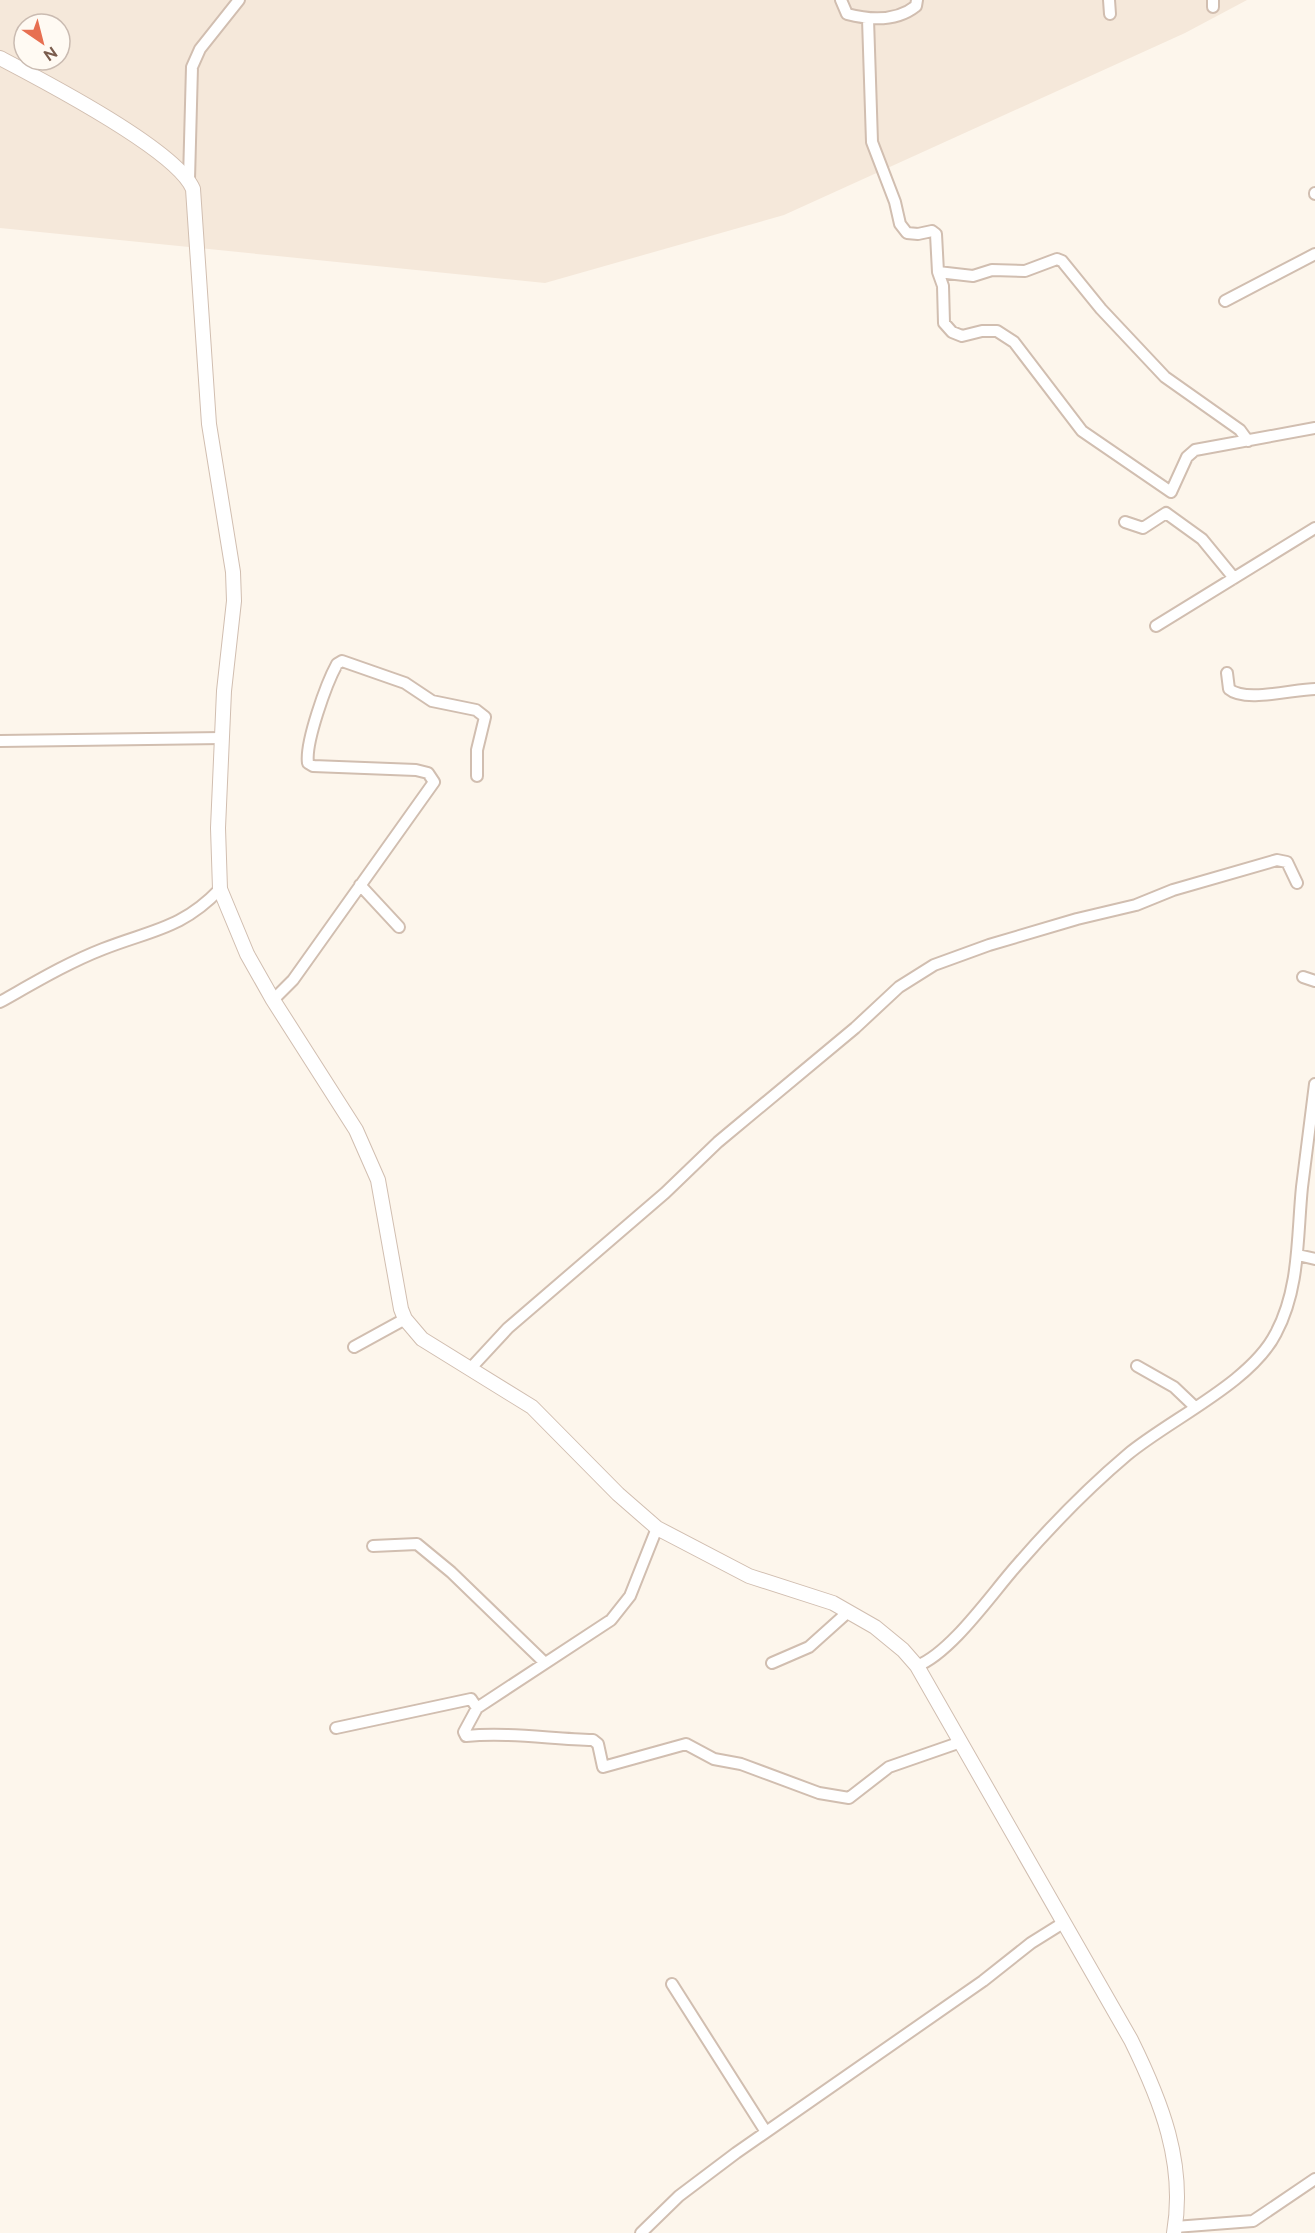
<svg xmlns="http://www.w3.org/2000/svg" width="1315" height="2233" viewBox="0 0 1315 2233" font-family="Raleway,sans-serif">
  <rect width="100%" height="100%" fill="#fdf6ec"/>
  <path fill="#f5e8da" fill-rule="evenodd" d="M0,0H1247L1185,33L784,215L545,283L0,228ZM24,24H60V60H24Z"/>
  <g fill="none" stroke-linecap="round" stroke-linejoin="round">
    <g stroke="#d1beb0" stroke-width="14">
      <path id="minor" d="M841,0L847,14C870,20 896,22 916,6L917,0
        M1109,0L1110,14
        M1213,0V7
        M868,19L872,142L895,202L900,224L907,233L918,234L932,231L936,234L938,272L943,286L944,323L952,332L962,336L982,331H997L1014,342L1082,431L1171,492L1187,457L1195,450L1315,428
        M189,179L192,67L200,49L239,0
        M1315,193V194
        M938,272L973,276L992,270L1025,271L1057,259L1062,261L1101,309L1165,377L1240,430L1248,441
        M1225,301L1315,254
        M1125,522L1143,528L1166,513L1202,539L1234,578
        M1156,626L1315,528
        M1227,673L1229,689C1245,703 1294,689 1315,689
        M0,741L222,738
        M360,885L399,927
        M1303,977L1315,981
        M273,1000L293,980L434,782L428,773L416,770L313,766L308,763C305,743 326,684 337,664L342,661L405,683L432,701L476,710L485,717L477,750V776
        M0,1002C34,983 67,963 103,949C151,930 182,929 220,889
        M1298,1255L1315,1259
        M354,1347L405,1319
        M1137,1366L1174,1387L1195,1407
        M470,1369L508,1328L665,1193L718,1142L855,1028L899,987L934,965L989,945L1077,919L1136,905L1173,890L1277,860L1287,862L1297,883
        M373,1546L417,1544L451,1572L545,1663
        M772,1663L809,1647L848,1612
        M917,1666C952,1652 992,1593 1018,1564C1051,1526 1088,1488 1127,1455C1170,1419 1251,1383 1276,1333C1300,1288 1297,1236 1302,1187C1306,1153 1311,1118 1315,1084
        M477,1708L611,1620L630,1596L657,1528
        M336,1728L471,1699L477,1708L464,1732L466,1736C508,1732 551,1739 593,1740L598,1744L603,1767L686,1744L714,1759L741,1764L819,1793L849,1798L889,1767L961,1742
        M672,1984L766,2132
        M1175,2227L1253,2221L1315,2179
        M641,2233L679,2196L736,2153L983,1981L1031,1943L1063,1923"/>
    </g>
    <g stroke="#d1beb0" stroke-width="16">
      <path id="tertiary" d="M0,58C42,80 177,150 193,189L209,424L233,572L234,601L224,691L218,828L220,889L247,954L273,1000L356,1130L378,1180L401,1309L405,1319L422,1339L532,1407L618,1494L657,1528L749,1576L833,1603L875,1627L903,1650L917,1666L1131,2040C1161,2101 1186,2163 1174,2233"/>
    </g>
    <use href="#minor" stroke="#fff" stroke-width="10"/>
    <use href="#tertiary" stroke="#fff" stroke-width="14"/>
  </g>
  <g transform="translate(42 42) rotate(145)"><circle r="28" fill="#fffaf3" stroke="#cabbb1" stroke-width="1.5"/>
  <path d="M0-4.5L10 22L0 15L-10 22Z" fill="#e76f51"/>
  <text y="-9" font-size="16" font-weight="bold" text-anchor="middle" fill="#7a5c4d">N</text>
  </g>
</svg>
